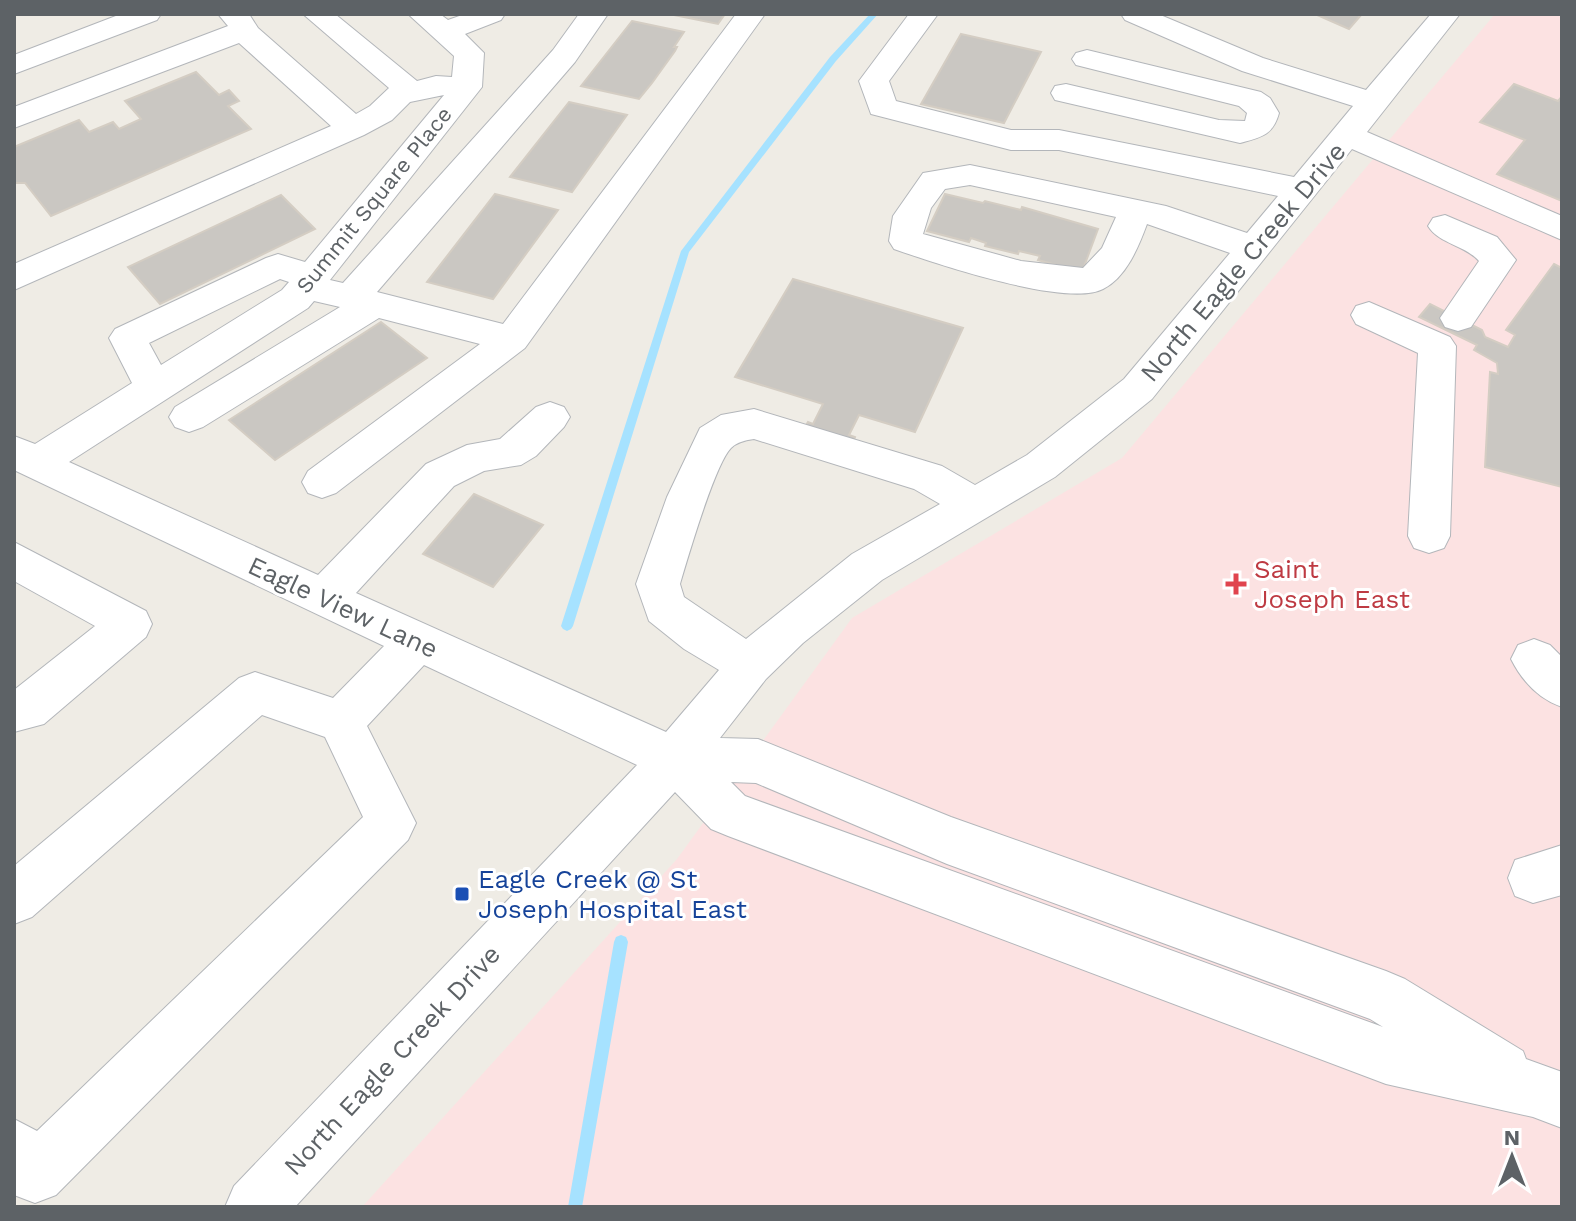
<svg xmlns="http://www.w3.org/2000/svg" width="1576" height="1221" viewBox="0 0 1576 1221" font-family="'Work Sans',sans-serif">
  <rect width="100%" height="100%" fill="#efece5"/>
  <path fill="#fce2e2" d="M1495,14H1562V1207H362L677,859L852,618L1122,458Z"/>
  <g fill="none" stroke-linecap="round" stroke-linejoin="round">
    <path fill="#a6e2ff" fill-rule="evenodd" d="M870,14H878L836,61L689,252L573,626L571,629L567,631L563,629L561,626L681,251L830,57Z
      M621,935L626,937L628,942L582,1207H568L614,942L616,937Z"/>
  </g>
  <path fill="#cac7c2" stroke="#d4cdc3" stroke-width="2" d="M669,14H725L718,24Z
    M1315,14H1362L1349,29Z
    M632,21L684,32L674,47H677L675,51L652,83L639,99L581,86Z
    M961,34L1041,52L1004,123L921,104Z
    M196,72L219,95L229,90L239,101L228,106L251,129L51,216L25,183H14V147L79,120L89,132L113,122L119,129L141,119L125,101Z
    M1514,84L1558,101L1562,96V201L1497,174L1525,140L1480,122Z
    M569,102L627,115L572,192L510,177Z
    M495,194L558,210L493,299L427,282Z
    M945,194L983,203L985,201L1021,210L1022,207L1098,229L1082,272L1038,260L1040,256L1019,251L1018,254L985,246L986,243L971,238L969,242L927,231Z
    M281,195L315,229L160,304L128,267Z
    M1554,264L1562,268V487L1485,467L1490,372L1498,374L1497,363L1474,350L1477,345L1419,317L1430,304L1482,330L1485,337L1508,347L1515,335L1506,330Z
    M793,279L963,328L915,432L859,415L849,435L855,437L853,442L805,427L808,422L813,424L823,404L735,377Z
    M381,322L427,358L275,460L229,420Z
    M474,494L543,525L493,587L423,554Z"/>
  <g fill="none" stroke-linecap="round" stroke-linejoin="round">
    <g stroke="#b3b6ba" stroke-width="2">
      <path id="minor" d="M121,14H161L157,20L14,74V55Z
        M218,14H249L258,28L356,114L370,106L389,88L303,14H335L417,81L436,76L452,77L454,56L408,14H440L448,20L465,14H505L501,20L465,34L484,53L482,87L330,280L343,283L553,50L579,14H608L575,62L377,292L503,324L736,14H765L525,348L336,493L322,498L308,493L302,482L308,471L480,344L379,318L203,427L189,432L175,427L169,417L175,407L340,307L314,301L308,308L69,462L318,575L426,464L467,445L500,439L536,407L550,402L564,407L570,417L564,427L536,456L521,465L484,471L454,486L356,593L666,732L719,670L684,649L649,621L636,584L667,497L700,428L721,415L754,409L942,466L975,485L1027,455L1124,379L1230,253L1147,224C1139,246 1126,278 1103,289C1067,308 934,263 894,249L889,241L893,216L923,173L970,165L1166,206L1247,233L1278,196L1059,150H1011L871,114L859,81L909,14H938L889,81L896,101L1011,130H1059L1294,177L1353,106L1242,71L1125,20L1121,14H1158L1263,58L1366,90L1431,14H1460L1367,132L1562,216V240L1352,149L1152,399L1055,477L882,580L803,643L766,679L720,738L758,739L951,817L1386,971L1405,979L1523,1051L1526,1059L1562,1072V1128L1533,1117L1386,1084L728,836L711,829L675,792L295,1207H225L234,1186L637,765L424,665L367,726L416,823L408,840L56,1195L35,1203L14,1195V1119L37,1131L363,817L325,737L262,715L32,917L14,924V866L239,678L255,672L333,698L384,646L14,470V436L35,444L132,383L109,338L115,329L266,258L278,254L305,262L444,95L410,102L392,120L364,135L14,290V264L331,126L239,43L14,128V107L228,26ZM970,185L1116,217L1102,248L1083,268L1021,261L923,234L931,208L945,189ZM280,279L289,282L282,290L161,365L149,343ZM754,439L914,489L940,504L852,554L746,639L684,597L680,584C688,557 715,464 731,448C737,442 746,440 754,439ZM731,782L756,783L947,864L1370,1019L1383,1027L745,796Z
        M1087,50L1261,92L1270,98L1279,113C1273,135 1262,137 1240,143L1055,100L1051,93L1055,86L1066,84L1219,120L1245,121L1247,113L1239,106L1076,65L1072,59L1076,53Z
        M1445,215L1497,237L1516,260L1471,327L1458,331L1445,327L1440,318L1479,261C1465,245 1439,244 1428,226L1433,218Z
        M1369,302L1450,337L1456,346L1450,536L1444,548L1429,553L1414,548L1408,536L1418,353L1356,324L1351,315L1356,306Z
        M14,542L146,611L152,624L146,637L44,724L14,732V690L95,626L14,581Z
        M1534,639L1550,645L1562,657V707C1539,699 1522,681 1511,659L1518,645Z
        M1562,845V895L1533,903L1515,896L1508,878L1515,860Z"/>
    </g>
    <use href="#minor" fill="#fff" fill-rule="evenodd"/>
  </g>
  <path fill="#e0444e" stroke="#fff" stroke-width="3" d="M1232 572h8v8h8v8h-8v8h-8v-8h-8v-8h8z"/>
  <rect fill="#1a4fb4" stroke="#fff" stroke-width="3" x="454" y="886" width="16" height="16" rx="4"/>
  <g text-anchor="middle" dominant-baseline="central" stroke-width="6" stroke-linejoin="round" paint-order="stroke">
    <g font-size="22" fill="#5d6266" stroke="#fff">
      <text transform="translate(374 200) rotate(-51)">Summit Square Place</text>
    </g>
    <g font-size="26" fill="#5d6266" stroke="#fff">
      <text transform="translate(1243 262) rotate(-50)">North Eagle Creek Drive</text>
      <text transform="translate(343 607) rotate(25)">Eagle View Lane</text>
      <text transform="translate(392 1060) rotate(-47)">North Eagle Creek Drive</text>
    </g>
    <g font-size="26" fill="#be3a42" stroke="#fff" text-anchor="start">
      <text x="1254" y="569">Saint<tspan x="1254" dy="30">Joseph East</tspan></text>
    </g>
    <g font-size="26" fill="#164399" stroke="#fff" text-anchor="start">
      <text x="478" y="879">Eagle Creek @ St<tspan x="478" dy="30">Joseph Hospital East</tspan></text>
    </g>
  </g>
  <rect width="1576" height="1221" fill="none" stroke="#5d6266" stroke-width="32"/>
  <g transform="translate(1512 1157)" stroke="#ffffff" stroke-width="6" paint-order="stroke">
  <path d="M0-6L14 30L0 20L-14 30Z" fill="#5d6266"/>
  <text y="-12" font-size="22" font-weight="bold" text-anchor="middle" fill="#5d6266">N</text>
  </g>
</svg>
